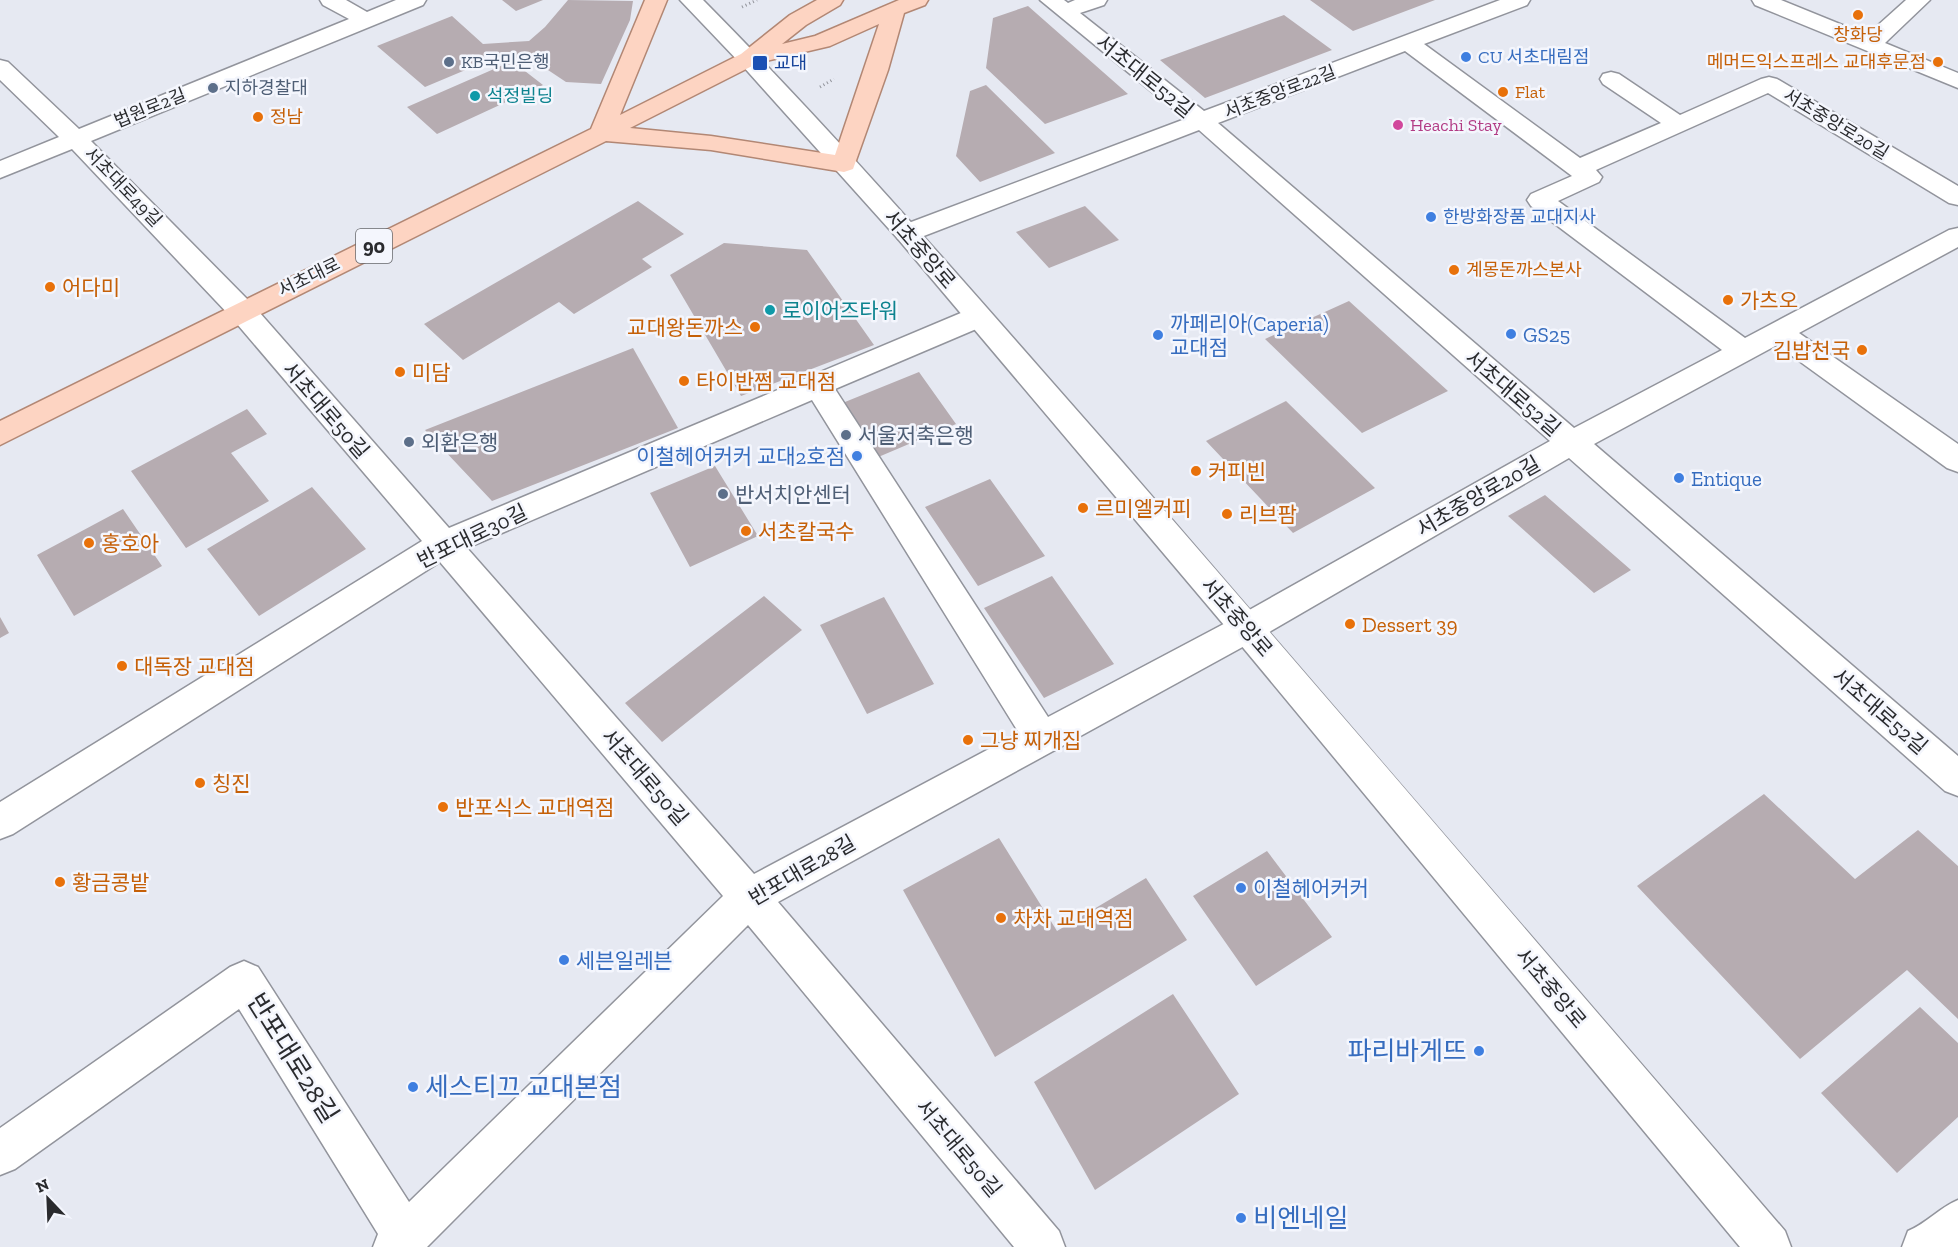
<svg xmlns="http://www.w3.org/2000/svg" width="1958" height="1247" viewBox="0 0 1958 1247" font-family="'Zilla Slab','Noto Sans KR',serif">
  <rect width="100%" height="100%" fill="#e6e9f2"/>
  <path fill="#b6acb1" d="M502,0H543L516,11Z
    M568,0L633,1L630,20L601,84L566,82L530,58H494L425,87L377,46L452,16L483,44L529,41L545,27Z
    M1310,0H1435L1353,31Z
    M1028,6L1128,94L1045,124L986,68L993,18Z
    M1284,15L1332,50L1205,98L1160,60Z
    M512,61L543,85L437,134L407,107Z
    M986,85L1055,153L980,182L956,156L970,91Z
    M638,201L684,234L642,259L652,267L574,314L559,302L463,360L424,324Z
    M1085,206L1119,240L1049,268L1016,232Z
    M724,243L807,250L874,345L741,396L670,275Z
    M1349,301L1448,391L1362,433L1265,339Z
    M633,348L678,428L492,501L425,430Z
    M919,372L956,424L876,458L840,404Z
    M1286,401L1375,488L1293,533L1206,441Z
    M247,409L267,434L231,453L269,501L186,548L131,471Z
    M715,466L758,536L690,567L650,493Z
    M990,479L1045,556L978,586L925,507Z
    M312,487L366,549L259,616L207,549Z
    M1545,495L1631,570L1594,593L1508,516Z
    M123,509L162,566L74,616L37,555Z
    M1052,576L1114,664L1044,698L984,608Z
    M764,596L802,630L662,742L625,703Z
    M884,597L934,684L867,714L820,625Z
    M0,617L9,633L0,638Z
    M1764,794L1855,879L1918,830L1958,866V1019L1907,970L1800,1059L1637,886Z
    M999,838L1057,931L1146,878L1187,940L995,1057L903,890Z
    M1267,851L1332,937L1256,986L1193,896Z
    M1173,994L1239,1094L1095,1190L1034,1082Z
    M1920,1007L1958,1043V1117L1897,1173L1821,1093Z"/>
  <g fill="none" stroke-linecap="round" stroke-linejoin="round">
    <g stroke="#92949c" stroke-width="3">
      <path id="street" d="M320,0H346L367,12L396,0H426L423,5L91,141L252,304L449,528L968,310L978,307L988,310L992,317L988,324L835,389L1048,717L1235,618L1550,441L1199,130L916,239L907,241L898,239L894,233L898,227L1185,119L1040,0H1064L1068,3L1075,0H1107L1104,5L1080,13L1204,111L1500,0H1530L1527,5L1424,44L1580,158L1661,123L1603,84L1600,79L1603,74L1611,72L1619,74L1680,115L1761,79L1769,77L1777,79L1958,186V205L1949,203L1768,93L1596,170L1602,177L1599,182L1558,201L1745,338L1949,230L1958,228V247L1799,333L1958,444V472L1947,468L1777,345L1594,444L1958,756V796L1945,791L1569,458L1259,638L778,902L1059,1231L1065,1247H1014L748,925L427,1247H373L378,1234L239,1009L15,1169L0,1175V1128L230,967L244,961L258,967L409,1202L723,896L440,562L13,834L0,839V802L422,541L232,318L72,149L0,178V161L59,137L0,80V60L8,62L79,129L349,19L323,5ZM1405,51L1572,176L1531,194L1527,200L1531,206L1722,350L1574,428L1218,123ZM812,400L1019,733L754,874L467,548Z
        M1752,0H1781L1867,35L1906,0H1930L1885,43L1958,73V88L1755,5Z
        M1958,1200V1247H1902L1908,1231C1927,1223 1939,1208 1958,1200Z"/>
    </g>
    <g stroke="#92949c" stroke-width="3">
      <path id="secondary" d="M680,0H703C848,146 982,303 1118,457C1342,714 1563,973 1785,1231L1791,1247H1740L1235,638L898,239L741,64Z"/>
    </g>
    <g stroke="#b28774" stroke-width="3">
      <path id="primary" d="M645,0H667L620,115L741,54L790,15L817,0H843L840,5L806,25L782,44L815,36L899,0H928L925,5L904,13L888,70L853,169L844,172L711,150L606,141L0,445V421L591,129ZM879,24L835,155L711,136L630,128L758,63L830,46Z"/>
    </g>
    <path stroke="#91939a" stroke-width="3" stroke-dasharray="1 3" stroke-linecap="butt" d="M742,7L757,0
      M820,87L834,79"/>
    <use href="#street" fill="#fff" fill-rule="evenodd"/>
    <use href="#secondary" fill="#fff" fill-rule="evenodd"/>
    <use href="#primary" fill="#fdd4c2" fill-rule="evenodd"/>
  </g>
  <g fill="#e8710a" stroke="#f4f6fd" stroke-width="2">
    <circle cx="1858" cy="15" r="6"/>
    <circle cx="1938" cy="62" r="6"/>
    <circle cx="1503" cy="92" r="6"/>
    <circle cx="258" cy="117" r="6"/>
    <circle cx="1454" cy="270" r="6"/>
    <circle cx="50" cy="287" r="6"/>
    <circle cx="1728" cy="300" r="6"/>
    <circle cx="755" cy="327" r="6"/>
    <circle cx="1862" cy="350" r="6"/>
    <circle cx="400" cy="372" r="6"/>
    <circle cx="684" cy="381" r="6"/>
    <circle cx="1196" cy="471" r="6"/>
    <circle cx="1083" cy="508" r="6"/>
    <circle cx="1227" cy="514" r="6"/>
    <circle cx="746" cy="531" r="6"/>
    <circle cx="89" cy="543" r="6"/>
    <circle cx="1350" cy="624" r="6"/>
    <circle cx="122" cy="666" r="6"/>
    <circle cx="968" cy="740" r="6"/>
    <circle cx="200" cy="783" r="6"/>
    <circle cx="443" cy="807" r="6"/>
    <circle cx="60" cy="882" r="6"/>
    <circle cx="1001" cy="918" r="6"/>
  </g>
  <g fill="#3f7fe0" stroke="#f4f6fd" stroke-width="2">
    <circle cx="1466" cy="57" r="6"/>
    <circle cx="1431" cy="217" r="6"/>
    <circle cx="1511" cy="334" r="6"/>
    <circle cx="1158" cy="335" r="6"/>
    <circle cx="857" cy="456" r="6"/>
    <circle cx="1679" cy="478" r="6"/>
    <circle cx="1241" cy="888" r="6"/>
    <circle cx="564" cy="960" r="6"/>
    <circle cx="1479" cy="1051" r="6"/>
    <circle cx="413" cy="1087" r="6"/>
    <circle cx="1241" cy="1218" r="6"/>
  </g>
  <g fill="#5c6f8a" stroke="#f4f6fd" stroke-width="2">
    <circle cx="449" cy="62" r="6"/>
    <circle cx="213" cy="88" r="6"/>
    <circle cx="846" cy="435" r="6"/>
    <circle cx="409" cy="442" r="6"/>
    <circle cx="723" cy="494" r="6"/>
  </g>
  <rect fill="#1a4fb4" stroke="#f4f6fd" stroke-width="2" x="752" y="55" width="16" height="16" rx="3"/>
  <g fill="#0f9aa8" stroke="#f4f6fd" stroke-width="2">
    <circle cx="475" cy="96" r="6"/>
    <circle cx="770" cy="310" r="6"/>
  </g>
  <circle fill="#d1479c" stroke="#f4f6fd" stroke-width="2" cx="1398" cy="125" r="6"/>
  <g text-anchor="middle" dominant-baseline="central" stroke-width="5" stroke-linejoin="round" paint-order="stroke">
    <g font-size="18" fill="#c56008" stroke="#f4f6fd" text-anchor="start">
      <text x="1858" y="35" text-anchor="middle">창화당</text>
      <text x="1926" y="62" text-anchor="end">메머드익스프레스 교대후문점</text>
      <text x="1515" y="92">Flat</text>
      <text x="270" y="117">정남</text>
      <text x="1466" y="270">계몽돈까스본사</text>
    </g>
    <g font-size="18" fill="#366cbe" stroke="#f4f6fd" text-anchor="start">
      <text x="1478" y="57">CU 서초대림점</text>
      <text x="1443" y="217">한방화장품 교대지사</text>
    </g>
    <g font-size="18" fill="#4e5e75" stroke="#f4f6fd" text-anchor="start">
      <text x="461" y="62">KB국민은행</text>
      <text x="225" y="88">지하경찰대</text>
    </g>
    <g font-size="18" fill="#164399" stroke="#f4f6fd" text-anchor="start">
      <text x="774" y="63">교대</text>
    </g>
    <g font-size="18" fill="#2a2b2e" stroke="#f4f6fd">
      <text transform="translate(1280 92) rotate(-21)">서초중앙로22길</text>
      <text transform="translate(150 108) rotate(-22)">법원로2길</text>
      <text transform="translate(1836 124) rotate(31)">서초중앙로20길</text>
      <text transform="translate(123 187) rotate(46)">서초대로49길</text>
      <text transform="translate(309 277) rotate(-26)">서초대로</text>
    </g>
    <g font-size="18" fill="#0d838f" stroke="#f4f6fd" text-anchor="start">
      <text x="487" y="96">석정빌딩</text>
    </g>
    <g font-size="18" fill="#b23c85" stroke="#f4f6fd" text-anchor="start">
      <text x="1410" y="125">Heachi Stay</text>
    </g>
    <rect fill="#f4f6fd" stroke="#67686c" stroke-width="1.5" x="356" y="229" width="36" height="34" rx="4.5"/>
    <g font-size="20" font-weight="bold" fill="#2a2b2e">
      <text x="374" y="246">90</text>
    </g>
    <g font-size="21" fill="#2a2b2e" stroke="#f4f6fd">
      <text transform="translate(1145 76) rotate(39)">서초대로52길</text>
      <text transform="translate(920 249) rotate(49)">서초중앙로</text>
      <text transform="translate(1513 393) rotate(41)">서초대로52길</text>
      <text transform="translate(326 410) rotate(49)">서초대로50길</text>
      <text transform="translate(1478 496) rotate(-30)">서초중앙로20길</text>
      <text transform="translate(472 536) rotate(-26)">반포대로30길</text>
      <text transform="translate(1237 617) rotate(49)">서초중앙로</text>
      <text transform="translate(1880 711) rotate(41)">서초대로52길</text>
      <text transform="translate(645 777) rotate(49)">서초대로50길</text>
      <text transform="translate(802 870) rotate(-30)">반포대로28길</text>
      <text transform="translate(1551 988) rotate(50)">서초중앙로</text>
      <text transform="translate(959 1148) rotate(50)">서초대로50길</text>
    </g>
    <g font-size="21" fill="#c56008" stroke="#f4f6fd" text-anchor="start">
      <text x="62" y="287">어다미</text>
      <text x="1740" y="300">가츠오</text>
      <text x="743" y="327" text-anchor="end">교대왕돈까스</text>
      <text x="1850" y="350" text-anchor="end">김밥천국</text>
      <text x="412" y="372">미담</text>
      <text x="696" y="381">타이반쩜 교대점</text>
      <text x="1208" y="471">커피빈</text>
      <text x="1095" y="508">르미엘커피</text>
      <text x="1239" y="514">리브팜</text>
      <text x="758" y="531">서초칼국수</text>
      <text x="101" y="543">홍호아</text>
      <text x="1362" y="624">Dessert 39</text>
      <text x="134" y="666">대독장 교대점</text>
      <text x="980" y="740">그냥 찌개집</text>
      <text x="212" y="783">칭진</text>
      <text x="455" y="807">반포식스 교대역점</text>
      <text x="72" y="882">황금콩밭</text>
      <text x="1013" y="918">차차 교대역점</text>
    </g>
    <g font-size="21" fill="#0d838f" stroke="#f4f6fd" text-anchor="start">
      <text x="782" y="310">로이어즈타워</text>
    </g>
    <g font-size="21" fill="#366cbe" stroke="#f4f6fd" text-anchor="start">
      <text x="1170" y="323">까페리아(Caperia)<tspan x="1170" dy="24">교대점</tspan></text>
      <text x="1523" y="334">GS25</text>
      <text x="845" y="456" text-anchor="end">이철헤어커커 교대2호점</text>
      <text x="1691" y="478">Entique</text>
      <text x="1253" y="888">이철헤어커커</text>
      <text x="576" y="960">세븐일레븐</text>
    </g>
    <g font-size="21" fill="#4e5e75" stroke="#f4f6fd" text-anchor="start">
      <text x="858" y="435">서울저축은행</text>
      <text x="421" y="442">외환은행</text>
      <text x="735" y="494">반서치안센터</text>
    </g>
    <g font-size="26" fill="#366cbe" stroke="#f4f6fd" text-anchor="start">
      <text x="1467" y="1051" text-anchor="end">파리바게뜨</text>
      <text x="425" y="1087">세스티끄 교대본점</text>
      <text x="1253" y="1218">비엔네일</text>
    </g>
    <g font-size="26" fill="#2a2b2e" stroke="#f4f6fd">
      <text transform="translate(293 1058) rotate(58)">반포대로28길</text>
    </g>
  </g>
  <g transform="translate(48 1199) rotate(337)" stroke="#f4f6fd" stroke-width="4.5" paint-order="stroke">
  <path d="M0-4.5L10 22L0 15L-10 22Z" fill="#2a2b2e"/>
  <text y="-9" font-size="16" font-weight="bold" text-anchor="middle" fill="#2a2b2e">N</text>
  </g>
</svg>
